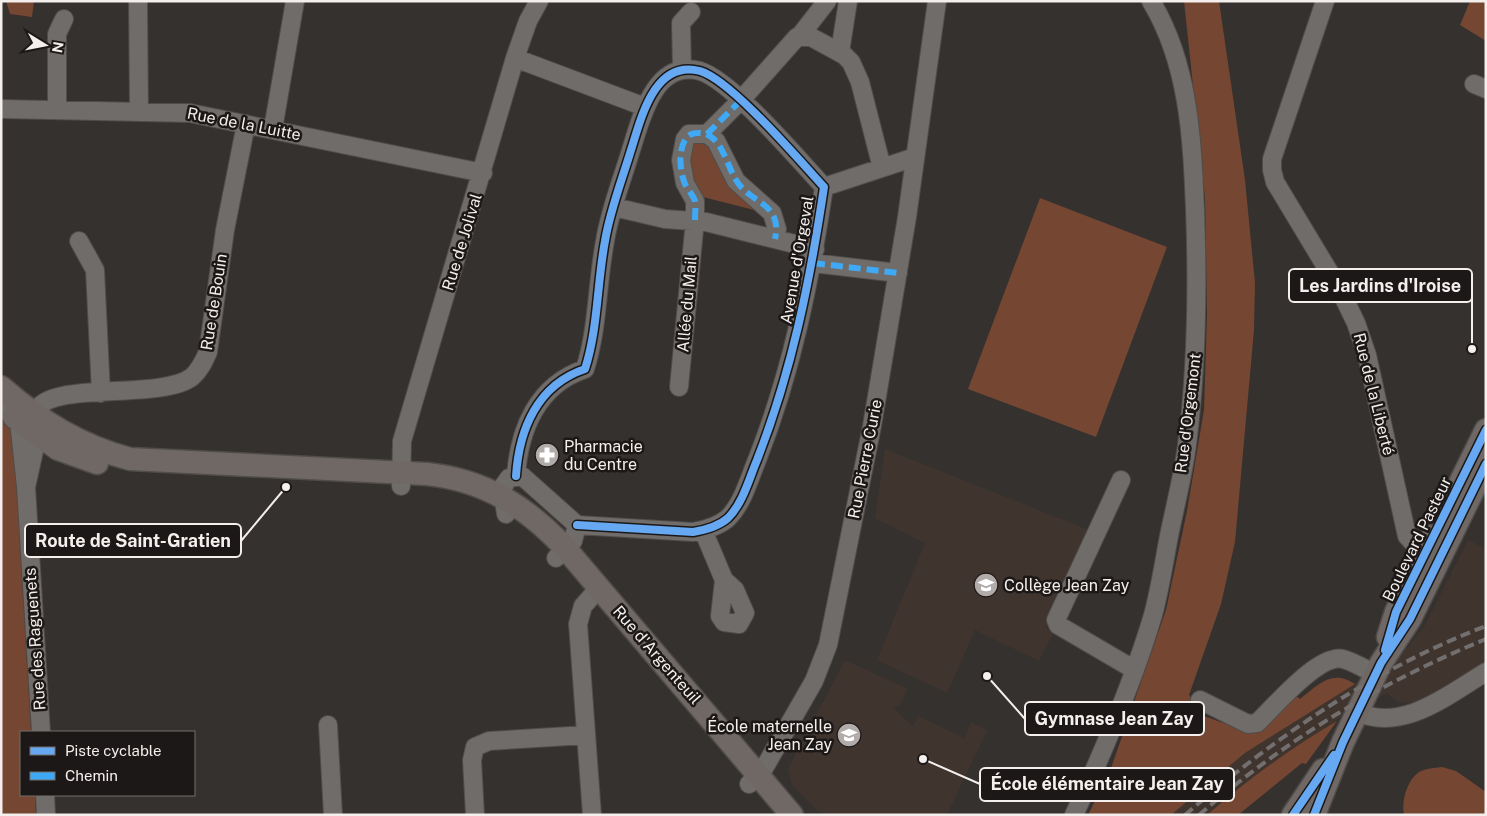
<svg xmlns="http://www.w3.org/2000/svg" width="1487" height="816" viewBox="0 0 1487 816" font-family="'Public Sans',sans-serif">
  <rect width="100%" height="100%" fill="#34312f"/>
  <path fill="#40342e" d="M885,449L1089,530L1046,627L1053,634L1039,661L975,630L947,693L877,660L925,543L875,518Z
    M1468,540L1486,549V666L1416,703L1398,702L1387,693L1337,720L1306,764L1302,763L1238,815H1171L1245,753L1402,654L1424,627Z
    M845,660L908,689L899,707L896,705L894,709L913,726L918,716L964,738L971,722L987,730L947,815H826L819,812L792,785L788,769Z"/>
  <path fill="#754632" d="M6,1H34L32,17L10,14Z
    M1184,1H1219L1245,180L1255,283L1254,330L1235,542L1221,604L1189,695L1204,716L1251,733L1295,695L1300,699C1319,684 1332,669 1355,684L1245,753L1171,815H1088L1110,771L1166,610L1187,511L1204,410L1207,314L1205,198Z
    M1470,1H1486V41L1460,25Z
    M695,137L711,142L758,211L695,195L684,158Z
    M1040,198L1167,247L1096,437L968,389Z
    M1,418L13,424L31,732H21V795H35L36,815H1Z
    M1337,721L1306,764L1302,763L1238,815H1207C1248,780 1290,748 1337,721Z
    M1442,767L1456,771L1486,792V815H1404C1401,802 1407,780 1419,772C1426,768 1435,768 1442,767Z"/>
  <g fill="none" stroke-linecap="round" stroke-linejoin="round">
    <g stroke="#504c4a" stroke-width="20">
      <path id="minor" d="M138,1L139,111
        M1325,1L1272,159V170L1275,182L1340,290L1356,323L1367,355L1407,536L1416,546L1436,555
        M799,37L827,1
        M840,52L848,1
        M515,58L645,107
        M682,70L681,23L691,12
        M1474,84L1486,89
        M1,109L190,113L483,173
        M57,110V34L64,19
        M273,129L295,1
        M707,134L741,100L797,37H811L844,55L851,62L860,82L882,168
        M824,187L909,159H915
        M614,207L665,219L706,222L815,249
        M79,241L95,270L101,393
        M813,263L898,273
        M679,387L695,220V201L685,183L681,160L685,139L689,134H707L716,141L736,181L772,213L777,229L775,239
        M1,410L18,409L29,411
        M29,417L21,423L20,430L26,487L41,732
        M516,476C519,430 537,385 585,369C598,329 597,283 605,241C610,210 622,180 631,150C641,119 654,59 700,71C731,80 799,160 824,187C810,281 792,371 757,460C749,479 743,503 728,518C719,526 705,530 693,532L577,525
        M1121,480L1056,620L1058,625L1135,670
        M401,486L402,441L515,58L528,21L539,1
        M26,487L34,451L41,432L36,412C46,380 160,401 192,377C200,370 204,361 208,352L225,230L246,124
        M506,514L502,488L509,478L522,476L577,525L573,541L556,558
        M703,530L724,580L720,616L724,622L739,624L745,613L735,590L724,580
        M1200,700L1248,724L1257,723C1274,707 1319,653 1343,659C1354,662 1365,669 1375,674
        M1357,712C1403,733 1449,694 1486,672
        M328,725L333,815
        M749,784L760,775L767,763L814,681L828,645L872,426L907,217L937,1
        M45,795L46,815
        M475,815L472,760L475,747L489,741L586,735
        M592,815L578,624L583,606L599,588
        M1074,815C1104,750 1133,683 1153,615C1160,589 1164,562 1169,536C1175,506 1183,476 1187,445C1197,366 1198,289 1195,209C1192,138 1189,64 1151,1"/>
    </g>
    <g stroke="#504c4a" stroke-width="25">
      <path id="major" d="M1,387C40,421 80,446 130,459L427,474C485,480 527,507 566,549L792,815
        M14,417L58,449L97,463
        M1461,481L1486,430
        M1388,637L1396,612L1433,536
        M1293,815L1323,770
        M1314,815L1343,742L1381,663L1410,619L1486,464"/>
    </g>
    <use href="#minor" stroke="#6f6c6a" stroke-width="18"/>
    <use href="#major" stroke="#706865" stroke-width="22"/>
    <path stroke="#726f6e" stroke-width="4" stroke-dasharray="10 5" stroke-linecap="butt" d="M1185,815C1275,737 1374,669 1486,626
      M1199,815C1285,740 1381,682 1486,639"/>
    <path stroke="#3fa9f5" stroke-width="6" stroke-dasharray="12 6" stroke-linecap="butt" d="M707,134L741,100
      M695,220C695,214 696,206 695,201C693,195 688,190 685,184C680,172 678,152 685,140C688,135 692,133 698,133C721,132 726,164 736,180C750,204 783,202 775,239
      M813,263L898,273"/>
    <g stroke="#1c1817" stroke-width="11">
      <path id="cycleway" d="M516,476C519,430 537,385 585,369C598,329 597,283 605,241C610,210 622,180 631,150C641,119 654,59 700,71C731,80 799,160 824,187C810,281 792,371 757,460C749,479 743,503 728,518C719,526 705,530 693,532L577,525
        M1385,650L1396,612L1486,430
        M1293,815L1334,755
        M1314,815L1343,742L1381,663L1410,619L1486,464"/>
    </g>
    <use href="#cycleway" stroke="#66a8f1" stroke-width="8"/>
  </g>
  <defs>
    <g id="pharmacy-disc" transform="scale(1.25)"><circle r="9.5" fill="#b1acaa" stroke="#1c1817"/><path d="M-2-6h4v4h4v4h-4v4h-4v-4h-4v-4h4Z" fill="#fff"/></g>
    <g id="school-disc" transform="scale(1.25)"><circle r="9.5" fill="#b1acaa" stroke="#1c1817"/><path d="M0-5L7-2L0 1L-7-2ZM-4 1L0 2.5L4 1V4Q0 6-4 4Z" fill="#fff"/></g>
  </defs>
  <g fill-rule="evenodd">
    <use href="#pharmacy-disc" x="547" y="455"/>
    <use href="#school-disc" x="986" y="585"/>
    <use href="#school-disc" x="849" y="735"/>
  </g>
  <g text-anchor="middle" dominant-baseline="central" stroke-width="5" stroke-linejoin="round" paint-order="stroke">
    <g font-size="16" fill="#f4eeec" stroke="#1c1817">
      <text transform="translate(244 124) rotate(11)">Rue de la Luitte</text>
      <text transform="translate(462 242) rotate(-73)">Rue de Jolival</text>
      <text transform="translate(797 260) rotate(-80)">Avenue d'Orgeval</text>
      <text transform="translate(214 302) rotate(-81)">Rue de Bouin</text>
      <text transform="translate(687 304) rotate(-85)">Allée du Mail</text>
      <text transform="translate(1374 394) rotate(76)">Rue de la Liberté</text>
      <text transform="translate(1188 413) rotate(-83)">Rue d'Orgemont</text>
      <text transform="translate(865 459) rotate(-79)">Rue Pierre Curie</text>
      <text transform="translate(1417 539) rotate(-64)">Boulevard Pasteur</text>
      <text transform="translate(35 639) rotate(-94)">Rue des Raguenets</text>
      <text transform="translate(657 655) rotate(49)">Rue d'Argenteuil</text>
    </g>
    <g font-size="16" fill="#f4eeec" stroke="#1c1817" text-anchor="start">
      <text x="564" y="446">Pharmacie<tspan x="564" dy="18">du Centre</tspan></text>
      <text x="1004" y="585">Collège Jean Zay</text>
      <text x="832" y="726" text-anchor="end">École maternelle<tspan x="832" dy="18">Jean Zay</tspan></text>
    </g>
  </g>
  <path fill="none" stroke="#f4eeec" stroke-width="2" d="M1472 349L1472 286M286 487L241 541M987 676L1025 719M923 759L980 784"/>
  <g fill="#f4eeec" stroke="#1c1817" stroke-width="2">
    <circle cx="1472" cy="349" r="5"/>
    <circle cx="286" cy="487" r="5"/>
    <circle cx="987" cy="676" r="5"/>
    <circle cx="923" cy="759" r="5"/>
  </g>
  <g fill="#1c1817" stroke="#f4eeec" stroke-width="2">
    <rect x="1289" y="269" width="183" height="33" rx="5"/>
    <rect x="25" y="524" width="216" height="33" rx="5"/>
    <rect x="1025" y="702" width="179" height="33" rx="5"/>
    <rect x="980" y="768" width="254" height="33" rx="5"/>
  </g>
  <g font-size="18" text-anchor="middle" font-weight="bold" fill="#f4eeec">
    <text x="1380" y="292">Les Jardins d'Iroise</text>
    <text x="133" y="547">Route de Saint-Gratien</text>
    <text x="1114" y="725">Gymnase Jean Zay</text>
    <text x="1107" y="790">École élémentaire Jean Zay</text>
  </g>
  <rect width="1487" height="816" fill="none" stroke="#f4eeec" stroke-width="5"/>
  <rect x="20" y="731" width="175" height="65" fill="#1c1817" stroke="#726e6c"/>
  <rect x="30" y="747" width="25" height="8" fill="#66a8f1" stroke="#726e6c"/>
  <text x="65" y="756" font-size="15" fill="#f4eeec">Piste cyclable</text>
  <rect x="30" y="772" width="25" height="8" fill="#3fa9f5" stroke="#726e6c"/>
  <text x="65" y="781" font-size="15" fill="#f4eeec">Chemin</text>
  <g transform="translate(45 45) rotate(100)" stroke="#1c1817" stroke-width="4" paint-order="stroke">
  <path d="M0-4L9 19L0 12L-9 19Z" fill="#f4eeec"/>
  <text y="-8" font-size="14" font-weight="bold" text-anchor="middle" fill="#f4eeec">N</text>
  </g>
</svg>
